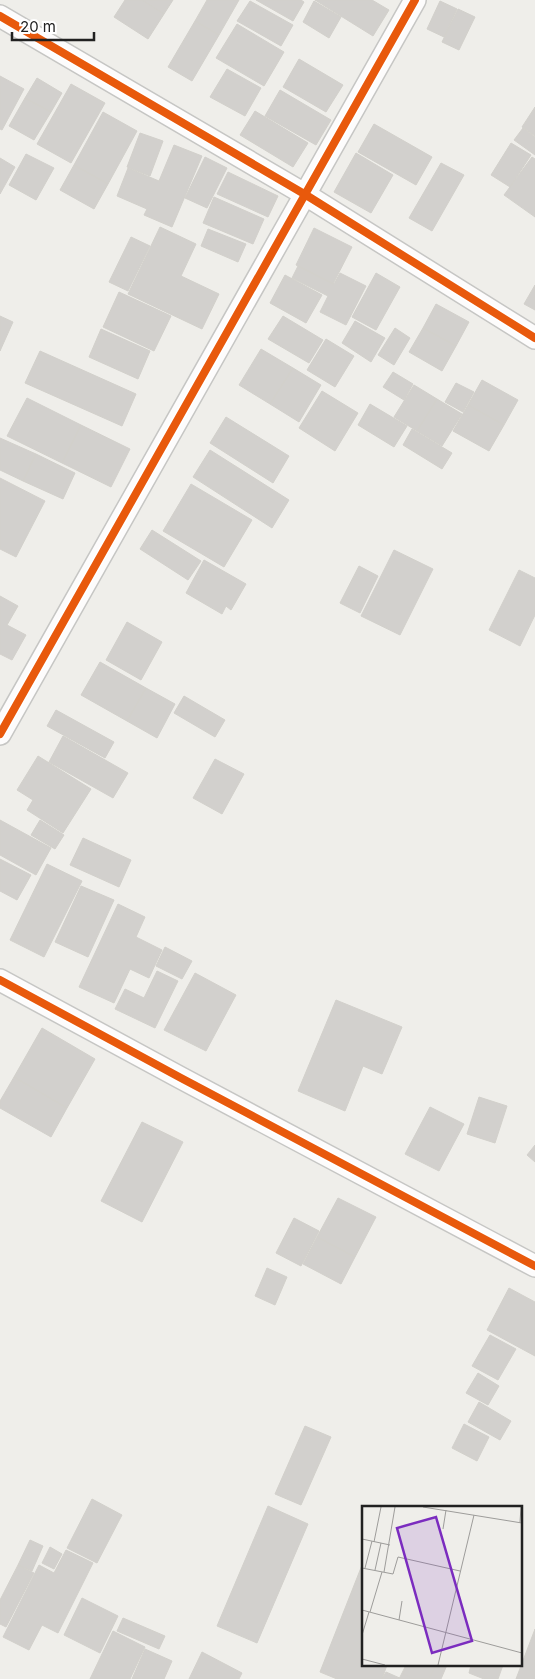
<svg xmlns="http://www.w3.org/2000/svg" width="535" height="1679" viewBox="0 0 535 1679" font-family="Inter,sans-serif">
  <rect width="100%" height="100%" fill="#efeeea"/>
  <path fill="#d2d0cd" stroke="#d2d0cb" d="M125,0H142L164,14L148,39L114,17Z
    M142,0H173L164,14Z
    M207,0H239L219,35L195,21Z
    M256,0H301L304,2L293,21Z
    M315,0H372L389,10L373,36Z
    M250,1L293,25L281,46L237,21Z
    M314,1L341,17L329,38L303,22Z
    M440,1L457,9L444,37L427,29Z
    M458,9L475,17L459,50L442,42Z
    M195,21L219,35L192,81L168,67Z
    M237,24L284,52L264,86L216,58Z
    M299,59L343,85L326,112L283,87Z
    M227,69L261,88L245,116L210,97Z
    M0,76L24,89L2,130L0,129Z
    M37,78L62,93L51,112L25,98Z
    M71,84L105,103L71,163L37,144Z
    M280,90L331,120L316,145L265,116Z
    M25,98L51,112L34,140L9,126Z
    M535,107V136L522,127Z
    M255,111L308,143L293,167L240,135Z
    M103,112L137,131L108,184L74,165Z
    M374,124L432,157L416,185L358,152Z
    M523,128L535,137V155L514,140Z
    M140,133L163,141L150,176L127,167Z
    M511,143L531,155L510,187L491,175Z
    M174,145L202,156L172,227L144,215L147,209L117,196L128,168L159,181Z
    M356,153L393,175L371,213L334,192Z
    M26,154L54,168L36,200L9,185Z
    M205,157L227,168L207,208L185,198Z
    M532,157L535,159V217L504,195Z
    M0,158L15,167L0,194Z
    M441,163L464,175L432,231L409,218Z
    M74,165L108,184L94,209L60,190Z
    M228,172L278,196L268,217L217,194Z
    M214,197L264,219L253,244L203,223Z
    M160,227L196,244L181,276L219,294L202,329L128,294Z
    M314,228L352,247L333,284L296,265Z
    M208,229L246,244L238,262L201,246Z
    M131,237L150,246L128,291L109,282Z
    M298,266L334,284L340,273L366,286L346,325L320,312L328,296L292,278Z
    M376,273L400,287L376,330L352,317Z
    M285,275L322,295L306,323L270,303Z
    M535,285V310L524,304Z
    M119,292L171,316L154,351L103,327Z
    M436,304L469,322L456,346L423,328Z
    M0,316L13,322L0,351Z
    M283,316L323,340L309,363L268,339Z
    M355,321L385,338L371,362L342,343Z
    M395,328L410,338L394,365L378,355Z
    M423,328L456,346L442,371L409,352Z
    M101,329L150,351L138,379L89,357Z
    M326,339L354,356L335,387L307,370Z
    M261,349L293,368L270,404L239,385Z
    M40,351L136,394L122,426L25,383Z
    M293,368L321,385L299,422L270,404Z
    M393,372L413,384L404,400L383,387Z
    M482,380L518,400L504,425L468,405Z
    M456,383L474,392L463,412L445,402Z
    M414,385L437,399L417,431L394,417Z
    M322,391L358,413L335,451L299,428Z
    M27,398L81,425L62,463L7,436Z
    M437,399L462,414L442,446L417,431Z
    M370,404L407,426L394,447L358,425Z
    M468,405L504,425L489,451L453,431Z
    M226,417L289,456L273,483L210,443Z
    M81,425L130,449L111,487L62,463Z
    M412,429L452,453L442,469L403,445Z
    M0,438L36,454L23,481L0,470Z
    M210,450L289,500L272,528L193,477Z
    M36,454L75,473L63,499L23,481Z
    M0,478L45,501L16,557L0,549Z
    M191,484L252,520L224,567L163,531Z
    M152,530L201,561L188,580L140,549Z
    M394,550L433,569L400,635L361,616Z
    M204,560L246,584L231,610L226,606L222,614L186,593Z
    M359,566L378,576L360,613L340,603Z
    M519,570L535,578V615L520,646L489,630Z
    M0,596L18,606L7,625L26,635L12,660L0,654Z
    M127,622L162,642L141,680L106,660Z
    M100,662L146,688L127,721L81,695Z
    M146,688L175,704L157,738L127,721Z
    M184,696L225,720L215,737L174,713Z
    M56,710L114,742L105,758L47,726Z
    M63,736L128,773L113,798L49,762Z
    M38,756L91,789L63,833L27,810L33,800L17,790Z
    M215,759L244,774L222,814L193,798Z
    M0,820L51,848L36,875L0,855Z
    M40,820L64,835L55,849L31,835Z
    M83,838L131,860L119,887L70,865Z
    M0,859L31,875L17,900L0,891Z
    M47,864L82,881L44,957L10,940Z
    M81,886L114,900L88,957L55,942Z
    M118,904L145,917L136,937L162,950L149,978L130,969L114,1003L79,987Z
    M165,947L192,961L182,979L156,966Z
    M157,971L178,981L155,1028L115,1009L125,989L144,998Z
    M195,973L236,995L206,1051L164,1030Z
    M336,1000L402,1027L382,1074L363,1066L345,1111L298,1091Z
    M42,1028L95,1059L67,1108L14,1077Z
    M14,1077L67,1108L51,1137L0,1108V1101Z
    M479,1097L507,1106L495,1143L467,1134Z
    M430,1107L464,1124L439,1171L405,1154Z
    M142,1122L183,1142L142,1222L101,1201Z
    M535,1145V1162L527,1155Z
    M338,1198L376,1217L355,1257L317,1237Z
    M294,1218L319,1231L301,1266L276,1253Z
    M317,1237L355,1257L341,1284L303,1264Z
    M267,1268L287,1277L275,1305L255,1296Z
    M509,1288L535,1302V1356L487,1330Z
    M490,1335L516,1349L498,1380L472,1366Z
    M478,1373L499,1386L488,1405L466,1393Z
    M479,1402L511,1421L500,1440L468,1422Z
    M464,1424L489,1437L477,1461L452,1448Z
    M305,1426L331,1437L301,1505L275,1494Z
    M92,1499L122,1515L97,1563L67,1548Z
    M268,1506L308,1524L257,1643L217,1626Z
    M30,1540L43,1546L32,1571L18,1565Z
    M50,1547L62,1554L54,1569L42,1563Z
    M66,1550L93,1563L58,1633L42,1625L29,1650L3,1637L39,1565L54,1573Z
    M364,1560V1665H387L382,1679H337L320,1672Z
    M18,1565L34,1573L6,1627L0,1624V1600Z
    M82,1598L118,1616L100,1653L64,1635Z
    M123,1618L165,1636L159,1649L117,1631Z
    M535,1629V1679H516Z
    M113,1631L145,1647L130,1679H90Z
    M145,1649L172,1661L164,1679H132Z
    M202,1652L242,1673L239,1679H189Z
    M406,1665H447L441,1679H399Z
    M407,1665H430L435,1667L429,1679H414L403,1674Z
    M471,1665H503L498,1679H484L469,1673Z
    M386,1672L402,1679H382Z"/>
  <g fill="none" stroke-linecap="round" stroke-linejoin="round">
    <g stroke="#c6c6c4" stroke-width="24">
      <path id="minor" d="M0,16L306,195L535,338
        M0,734C137,488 278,245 415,0
        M0,980L181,1078L535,1266"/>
    </g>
    <use href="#minor" stroke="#fdfcfc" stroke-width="21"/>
    <g stroke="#fff" stroke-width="11">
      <path id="cycleway" d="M0,16L306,195L535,338
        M0,734C137,488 278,245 415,0
        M0,980L181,1078L535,1266"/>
    </g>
    <use href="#cycleway" stroke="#e8590c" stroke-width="8"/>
  </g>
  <g transform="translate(362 1506)">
    <rect width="160" height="160" fill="#efeeea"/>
    <path fill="none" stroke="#9d9c9a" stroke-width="1" d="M61,1L160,17M158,16L159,1M81,23L84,4M0,33L28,39M12,36L19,1M0,62L31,68L36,51L98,65M3,62L10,35M13,64L19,37M22,66L33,1M0,104L160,147M8,106L20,66M37,114L40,95M0,129L7,106M0,153L23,159M76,159L112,9"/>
    <path fill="#7b2cbf" fill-opacity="0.15" stroke="#7b2cbf" stroke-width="2.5" d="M74,11L110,135L70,147L35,22Z"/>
    <rect width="160" height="160" fill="none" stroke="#212121" stroke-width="2.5"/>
  </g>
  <path d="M12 32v8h82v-8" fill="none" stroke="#212121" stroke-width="2.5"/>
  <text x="20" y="32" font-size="15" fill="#212121" stroke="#ffffff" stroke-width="4" paint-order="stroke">20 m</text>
</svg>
